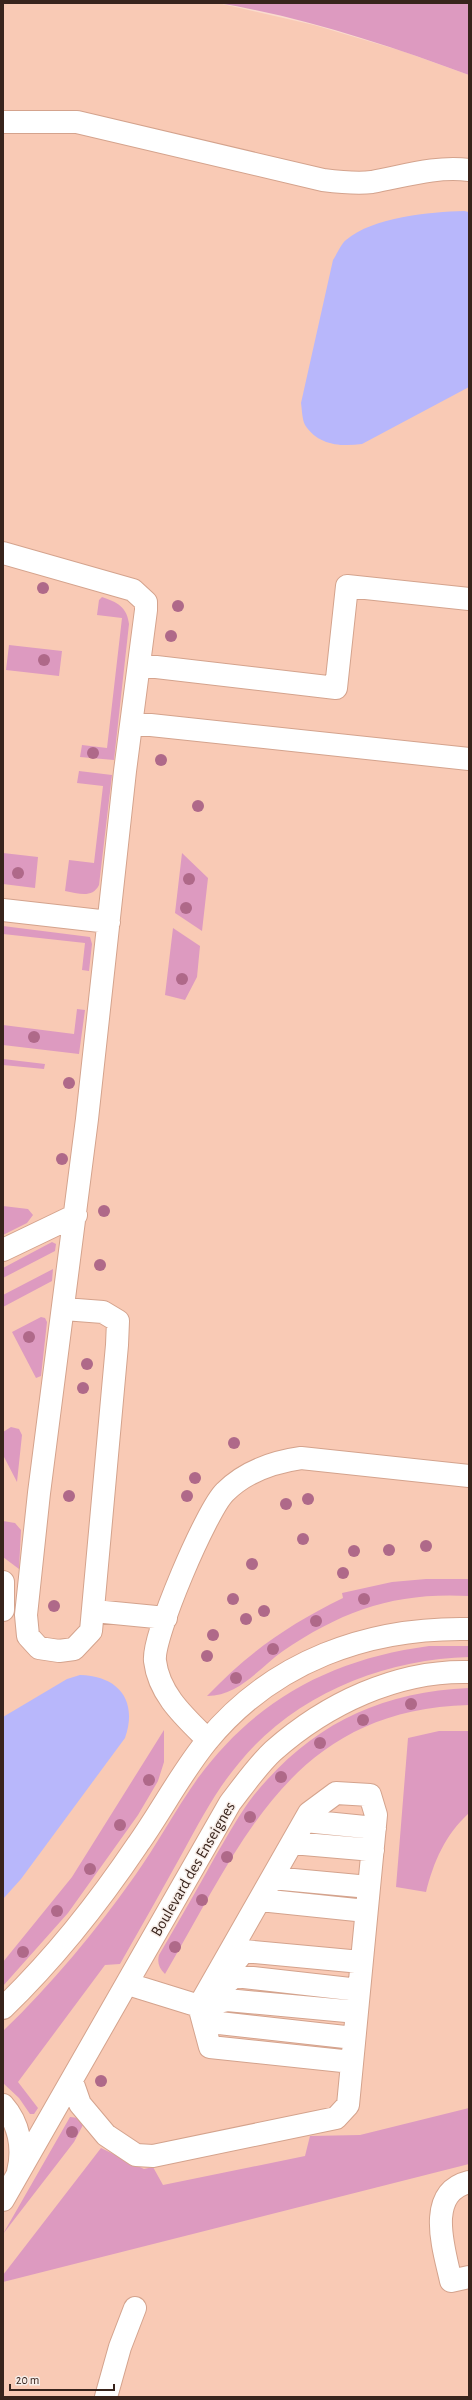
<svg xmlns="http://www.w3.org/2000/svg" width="472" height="2400" viewBox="0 0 472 2400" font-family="'Alegreya Sans',sans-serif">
  <rect width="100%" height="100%" fill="#fadbcd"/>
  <path fill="#f9cab5" d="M3,3H218L314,25L402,51L469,75V2397H3Z"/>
  <path fill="#dd9ac0" d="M218,3H469V75C388,45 303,17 218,3Z
    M102,597C117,602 127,607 129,624L114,760L80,757L82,745L107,748L122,618L97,615L99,600Z
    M9,645L62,651L59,676L6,670Z
    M79,771L112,775L99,885C92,899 78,893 65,891L69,860L94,863L103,786L77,783Z
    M3,853L38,857L35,888L3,884Z
    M182,853L208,878L202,931L175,913Z
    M3,926L90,937L92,944L89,971L82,970L85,943L3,934Z
    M173,928L200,946L197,977L185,1000L165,995Z
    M77,1009L85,1010L79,1054L3,1045V1025L74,1034Z
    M3,1059L45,1064L44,1069L3,1065Z
    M3,1206L28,1209L33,1215L27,1223L3,1235Z
    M52,1242L56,1244L55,1251L3,1278V1268Z
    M53,1269L52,1281L3,1307V1295Z
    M41,1317L45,1318L47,1322L41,1376L36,1378L12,1332Z
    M11,1427L19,1429L22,1435L17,1482L3,1455V1432Z
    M3,1521L15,1523L21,1530L19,1569L3,1557Z
    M426,1579H469V1596C396,1592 343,1610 283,1651C259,1668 239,1696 207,1696C249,1652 288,1625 343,1598L342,1593L392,1582Z
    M429,1646H469V1657C384,1659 294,1695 239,1763C216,1790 200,1821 183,1852C162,1890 141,1927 120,1964L105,1965L18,2082L38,2108L34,2114H30L19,2098L3,2083V2031C52,1984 95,1932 134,1877C157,1845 175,1810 198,1778C257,1698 333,1659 429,1646Z
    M469,1688V1705C291,1710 243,1841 165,1974C159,1968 157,1963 159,1955C178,1922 197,1890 215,1857C227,1837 239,1814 254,1795C311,1725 379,1692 469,1688Z
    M164,1730V1762L158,1781L138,1815L68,1913L3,1986V1962L72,1877Z
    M439,1731H469V1813C445,1835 434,1861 426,1892L396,1887L408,1738Z
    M469,2108V2164L3,2282V2275L101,2148L144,2169L153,2167L163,2185L305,2156L310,2136L360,2135Z
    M70,2117L79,2118L84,2123L74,2142L3,2234Z"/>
  <path fill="#b8b7fb" d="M464,211L469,212V387L362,444C340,447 318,445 305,425C302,419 302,409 301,403L333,260C337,254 341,244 346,240C373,217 430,212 464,211Z
    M80,1675C119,1676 138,1701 125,1738L21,1879L3,1899V1717L67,1679Z"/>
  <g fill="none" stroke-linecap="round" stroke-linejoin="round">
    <g stroke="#d4a38d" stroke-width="24">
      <path id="minor" d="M3,122H77L323,180C339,182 356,184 372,182C405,176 435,166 469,170
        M3,553L133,590L146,602V610L125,771L87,1119L39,1493L26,1615L28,1636L39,1648L59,1651L74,1649L91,1631L117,1345L118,1321L103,1312L64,1309
        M139,665L336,688L347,586L469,599
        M132,723L469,759
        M3,910L109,922
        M3,1250L76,1215
        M3,1582V1610
        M94,1611L166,1618
        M208,1740C186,1718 159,1695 155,1661C152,1637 207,1509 225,1492C246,1471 273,1462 301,1458L469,1476
        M305,1821L375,1828
        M292,1843L373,1850
        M272,1878L369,1887
        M260,1900L366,1911
        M228,1971L244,1951L361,1962
        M218,1990L235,1976L359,1990
        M199,2006L210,2047L352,2062
        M199,2006L219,2023L354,2038
        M202,2006L227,2000L357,2012
        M3,2008C54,1959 99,1902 138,1844C162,1810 181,1773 207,1741C273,1661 368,1627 469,1629
        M72,2081L80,2104L106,2135L136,2155L153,2156L336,2118L348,2105L376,1815L370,1795L336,1793L309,1813L199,2006L128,1984
        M3,2105C19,2123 24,2148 18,2172
        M469,2182C425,2193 444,2249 451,2281L469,2277
        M3,2200L230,1803C244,1785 257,1766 273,1751C326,1704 397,1670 469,1672
        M106,2397L120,2347L135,2308"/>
    </g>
    <use href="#minor" stroke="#fff" stroke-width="22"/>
  </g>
  <g fill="#af6989">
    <circle cx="43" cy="588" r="6"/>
    <circle cx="178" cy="606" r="6"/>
    <circle cx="171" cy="636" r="6"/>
    <circle cx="44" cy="660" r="6"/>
    <circle cx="93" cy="753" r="6"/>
    <circle cx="161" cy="760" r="6"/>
    <circle cx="198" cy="806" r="6"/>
    <circle cx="18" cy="873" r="6"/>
    <circle cx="189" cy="879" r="6"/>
    <circle cx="186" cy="908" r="6"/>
    <circle cx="182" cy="979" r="6"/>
    <circle cx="34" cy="1037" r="6"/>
    <circle cx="69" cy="1083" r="6"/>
    <circle cx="62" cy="1159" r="6"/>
    <circle cx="104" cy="1211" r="6"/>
    <circle cx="100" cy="1265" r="6"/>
    <circle cx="29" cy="1337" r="6"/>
    <circle cx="87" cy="1364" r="6"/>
    <circle cx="83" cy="1388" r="6"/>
    <circle cx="234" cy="1443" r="6"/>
    <circle cx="195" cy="1478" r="6"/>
    <circle cx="69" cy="1496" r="6"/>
    <circle cx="187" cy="1496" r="6"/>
    <circle cx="308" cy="1499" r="6"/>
    <circle cx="286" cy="1504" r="6"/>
    <circle cx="303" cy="1539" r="6"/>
    <circle cx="426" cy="1546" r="6"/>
    <circle cx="389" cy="1550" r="6"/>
    <circle cx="354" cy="1551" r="6"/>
    <circle cx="252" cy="1564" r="6"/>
    <circle cx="343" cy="1573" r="6"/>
    <circle cx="233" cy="1599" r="6"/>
    <circle cx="364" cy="1599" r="6"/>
    <circle cx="54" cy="1606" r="6"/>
    <circle cx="264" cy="1611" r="6"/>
    <circle cx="246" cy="1619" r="6"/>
    <circle cx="316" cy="1621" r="6"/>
    <circle cx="213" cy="1635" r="6"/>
    <circle cx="273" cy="1649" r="6"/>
    <circle cx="207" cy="1656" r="6"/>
    <circle cx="236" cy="1678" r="6"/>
    <circle cx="411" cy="1704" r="6"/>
    <circle cx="363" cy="1720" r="6"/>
    <circle cx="320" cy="1743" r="6"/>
    <circle cx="281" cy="1777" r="6"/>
    <circle cx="149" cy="1780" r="6"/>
    <circle cx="250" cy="1817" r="6"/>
    <circle cx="120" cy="1825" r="6"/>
    <circle cx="227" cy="1857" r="6"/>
    <circle cx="90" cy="1869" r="6"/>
    <circle cx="202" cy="1900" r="6"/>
    <circle cx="57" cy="1911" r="6"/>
    <circle cx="175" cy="1947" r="6"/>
    <circle cx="23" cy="1952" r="6"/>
    <circle cx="101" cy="2081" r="6"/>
    <circle cx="72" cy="2132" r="6"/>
  </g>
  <g text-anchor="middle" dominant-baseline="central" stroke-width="3" stroke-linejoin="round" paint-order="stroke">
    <g font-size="16" fill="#38241c" stroke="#f7ede8">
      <text transform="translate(193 1869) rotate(-60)">Boulevard des Enseignes</text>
    </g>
  </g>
  <rect width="472" height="2400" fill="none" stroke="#38241c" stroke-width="8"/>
  <path d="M10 2384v6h104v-6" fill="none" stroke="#38241c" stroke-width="2"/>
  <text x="16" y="2384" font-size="12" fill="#38241c" stroke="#f7ede8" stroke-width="3" paint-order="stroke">20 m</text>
</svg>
